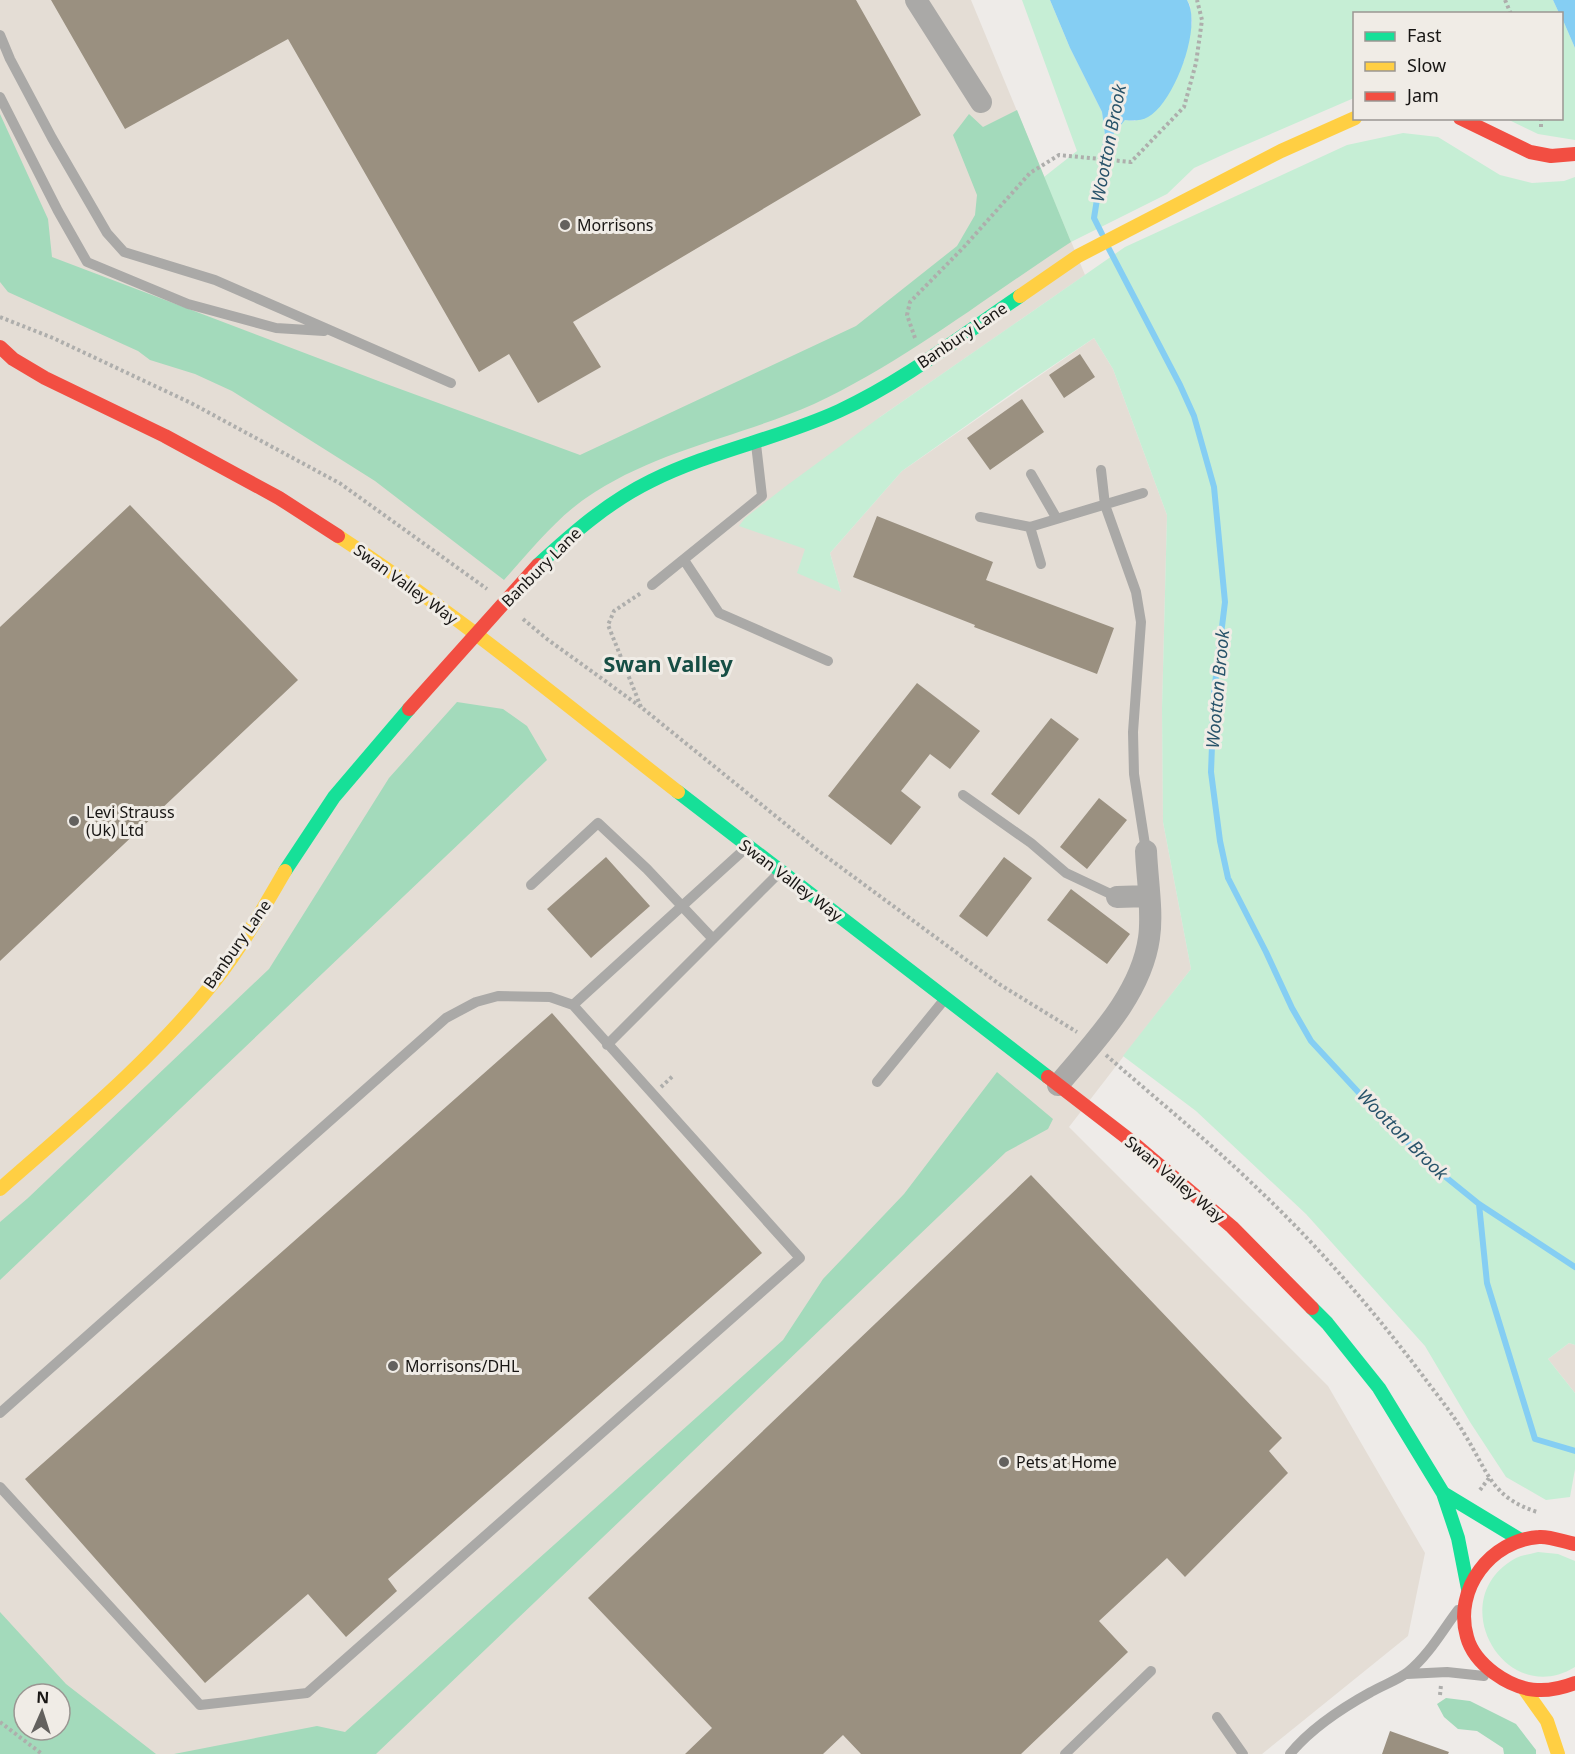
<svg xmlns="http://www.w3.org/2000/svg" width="1575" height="1754" viewBox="0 0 1575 1754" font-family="'Noto Sans',sans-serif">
  <rect width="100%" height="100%" fill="#eeebe8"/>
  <path fill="#e4ddd5" d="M0,0H971L1085,275L880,417L805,549L841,592L830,553L902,471L1094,338L1113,369L1167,515L1162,708L1163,822L1191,969L1069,1127L1328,1386L1425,1553L1408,1636L1262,1754H103L60,1694H24L0,1679Z
    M1569,1343L1575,1345V1393L1548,1359Z"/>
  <path fill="#c6eed5" d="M1022,0H1050L1070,48L1102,112L1106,142L1125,120L1135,121L1184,61L1192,22L1190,5L1187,0H1553L1559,13L1354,14V98L1229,152L1194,168L1167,194L1071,242L1044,177L1077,151Z
    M1562,18L1575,48V140L1538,134L1507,119L1562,118Z
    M1403,133L1438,137L1500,175L1532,183L1564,181L1575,177V1345L1569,1343L1548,1359L1575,1393V1469L1570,1497L1546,1500L1506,1477L1470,1422L1425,1346L1306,1214L1196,1111L1123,1056L1191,969L1163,822L1162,708L1167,515L1113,369L1094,338L1018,389L902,471L830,553L841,592L797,573L805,549L739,526L745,518L786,486L880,417L1125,247L1347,145Z
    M1538,1552L1558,1554L1575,1561V1667C1505,1710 1441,1599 1516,1558C1523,1555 1531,1554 1538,1552Z"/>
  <path fill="#a3dabb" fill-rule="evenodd" d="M1017,110L1071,242C986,297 906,361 814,404C742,436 662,449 595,492C559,514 532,549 504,580L375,481L232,391L195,374L150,360L138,351L8,292L0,282V114L48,219L52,257L381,382L580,455L856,326L957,246L975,215L977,195L953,135L969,114L983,127Z
    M457,702L503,709L527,726L547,760L0,1280V1222L28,1198L269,969L389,778Z
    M997,1072L1053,1119L1048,1129L1006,1152L376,1754H174L317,1726L345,1732L783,1340L823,1279L904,1194Z
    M0,1612L66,1684L156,1754H0ZM24,1694H60V1730H24Z
    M1446,1698L1470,1701L1516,1724L1536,1750V1754H1504L1503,1748L1477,1731L1458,1729L1444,1717L1437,1704Z"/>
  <path fill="#85cef3" d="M1050,0H1187C1203,26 1174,103 1148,117C1141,121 1133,121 1125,120L1106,143L1102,112L1070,48Z
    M1553,0H1575V48L1562,18V14L1559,13Z"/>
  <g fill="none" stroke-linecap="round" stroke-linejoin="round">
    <path stroke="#85cef3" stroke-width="6" d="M1102,234L1094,218L1107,137
      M1109,249L1180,385L1194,416L1214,487L1225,602L1214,692L1211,772L1220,841L1228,878L1266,952L1292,1008L1311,1041L1385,1121L1437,1170L1479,1204L1575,1267
      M1479,1204L1487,1283L1535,1439L1575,1451"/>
  </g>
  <path fill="#9a9080" d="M51,0H856L921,115L573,322L601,367L538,403L509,354L479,372L288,39L125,129Z
    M1080,354L1095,377L1064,398L1049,375Z
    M1022,399L1044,432L990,470L967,438Z
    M130,505L298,680L0,961V627Z
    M877,516L993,562L986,580L1114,628L1097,674L974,627L975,625L853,577Z
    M917,683L980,731L950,769L930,754L901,791L921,807L891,845L828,796Z
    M1051,718L1079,739L1019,815L991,794Z
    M1099,798L1127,820L1087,869L1060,847Z
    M606,857L650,906L591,958L547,909Z
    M1004,857L1032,878L987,937L959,916Z
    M1071,889L1130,934L1107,964L1047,920Z
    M552,1013L762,1253L388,1579L397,1591L346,1637L308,1594L205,1683L25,1479Z
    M1031,1175L1282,1438L1269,1451L1288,1473L1185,1577L1167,1558L1099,1621L1128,1652L1021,1754H861L843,1735L823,1754H685L712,1728L588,1598Z
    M1390,1731L1449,1752L1448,1754H1382Z"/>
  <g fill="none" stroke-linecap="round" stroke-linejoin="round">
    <path stroke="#aeaeac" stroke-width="4" stroke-dasharray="3 3" stroke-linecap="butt" d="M1505,0L1511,14
      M1541,118V130
      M0,317L53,338L191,403L341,484L487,589
      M915,338L907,315L910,302L963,248L1030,173L1059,155L1131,162L1184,107L1196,63L1202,20L1197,0
      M523,619L547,639L641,707L820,852L999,984L1077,1032
      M641,707L608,625L614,611L641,593
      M1106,1055C1157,1100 1211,1143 1260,1191C1320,1248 1373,1310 1423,1376C1437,1395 1453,1414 1465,1435C1488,1472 1491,1497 1537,1512
      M661,1087L674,1075
      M1480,1490L1489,1478
      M1440,1695L1441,1685
      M0,1722L42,1754"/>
    <path stroke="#aaa9a7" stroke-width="10" d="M0,35L10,59L52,138L107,233L124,252L215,280L451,383
      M0,97L58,211L87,262L188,304L276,328L324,331
      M1101,470L1105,505L1136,592L1141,622L1133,732L1134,774L1146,851
      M1031,474L1057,519
      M980,517L1030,527L1143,493
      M1030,527L1041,564
      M684,560L719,613L828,661
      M652,585L762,496L756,444
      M963,795L1031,843L1066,873L1117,897
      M531,885L598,823L647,869L713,939
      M573,1005L746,848
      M607,1045L778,874
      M877,1082L944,1000
      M0,1413L446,1018L476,1002L498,996L550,997L573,1005L800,1258L307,1693L200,1705L0,1487
      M1407,1674L1447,1672L1484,1676
      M1217,1717L1243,1754
      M1065,1754L1151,1671
      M1290,1754C1311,1728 1342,1708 1371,1692C1383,1685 1398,1680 1408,1672C1429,1655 1442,1631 1458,1610"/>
    <path stroke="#aaa9a7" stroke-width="22" d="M916,0L981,102
      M1117,897L1149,896
      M1058,1085C1094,1042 1141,995 1149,938C1153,912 1147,878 1146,851"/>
    <path stroke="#16e098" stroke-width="14" d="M538,565C573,533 608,502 651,481C711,451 778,439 839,411C904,381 961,336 1020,296
      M678,792L1048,1077
      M285,871L334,797L409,709
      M1312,1308L1327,1323L1379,1388L1443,1493L1458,1538L1468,1589
      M1443,1493L1519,1539"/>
    <path stroke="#ffcf43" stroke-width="14" d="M1020,296L1078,256L1281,151L1355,118
      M338,536C457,614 566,705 678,792
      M0,1189C74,1124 152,1060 214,982C241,948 263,909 285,871
      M1525,1690L1547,1721L1558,1754"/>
    <path stroke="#f24e42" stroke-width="14" d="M1460,118L1530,152L1551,156L1575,154
      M0,347L13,359L45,378L165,436L279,498L338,536
      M1048,1077L1131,1141L1232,1227L1312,1308
      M1575,1544C1564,1542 1550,1536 1539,1537C1491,1540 1453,1589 1467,1637C1471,1652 1482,1664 1494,1673C1520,1692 1544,1695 1575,1683"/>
    <path stroke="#f24e42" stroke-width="14" d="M409,709L538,565"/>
  </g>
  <g fill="#63615e" stroke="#f0ece6" stroke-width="2">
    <circle cx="565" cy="225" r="6"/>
    <circle cx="74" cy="821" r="6"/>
    <circle cx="393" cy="1366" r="6"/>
    <circle cx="1004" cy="1462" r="6"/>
  </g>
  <g text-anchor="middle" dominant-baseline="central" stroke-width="6" stroke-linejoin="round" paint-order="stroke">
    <g font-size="16" fill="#181614" stroke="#f0ece6" text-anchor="start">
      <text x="577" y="225">Morrisons</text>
      <text x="86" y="812">Levi Strauss<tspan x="86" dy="18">(Uk) Ltd</tspan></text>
      <text x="405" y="1366">Morrisons/DHL</text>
      <text x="1016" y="1462">Pets at Home</text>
    </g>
    <g font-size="16" fill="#181614" stroke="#f0ece6">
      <text transform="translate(962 335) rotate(-34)">Banbury Lane</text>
      <text transform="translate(541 567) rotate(-45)">Banbury Lane</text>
      <text transform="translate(406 584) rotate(36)">Swan Valley Way</text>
      <text transform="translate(791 880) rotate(37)">Swan Valley Way</text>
      <text transform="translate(237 944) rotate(-55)">Banbury Lane</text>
      <text transform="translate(1175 1179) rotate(40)">Swan Valley Way</text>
    </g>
    <g font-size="18" font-style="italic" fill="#28536a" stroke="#f0ece6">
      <text transform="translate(1108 143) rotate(-79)">Wootton Brook</text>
      <text transform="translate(1217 689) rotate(-85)">Wootton Brook</text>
      <text transform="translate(1403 1134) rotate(45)">Wootton Brook</text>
    </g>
    <g font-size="22" font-weight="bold" fill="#164e44" stroke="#f0ece6">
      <text x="668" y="663">Swan Valley</text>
    </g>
  </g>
  <rect x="1353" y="12" width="210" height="108" fill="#f0ece6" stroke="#9a9692" stroke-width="1.5"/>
  <rect x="1365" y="32" width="30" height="9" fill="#16e098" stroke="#9a9692" stroke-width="1.5"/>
  <text x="1407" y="42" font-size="18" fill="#181614">Fast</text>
  <rect x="1365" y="62" width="30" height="9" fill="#ffcf43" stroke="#9a9692" stroke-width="1.5"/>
  <text x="1407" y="72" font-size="18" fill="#181614">Slow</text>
  <rect x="1365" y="92" width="30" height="9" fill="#f24e42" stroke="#9a9692" stroke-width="1.5"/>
  <text x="1407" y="102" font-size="18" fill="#181614">Jam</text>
  <g transform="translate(42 1712) rotate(3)"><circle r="28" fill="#f0ece6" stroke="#9a9692" stroke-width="1.5"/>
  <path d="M0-4.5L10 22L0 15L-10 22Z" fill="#63615e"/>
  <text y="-9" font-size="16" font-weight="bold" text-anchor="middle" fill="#181614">N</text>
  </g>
</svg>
